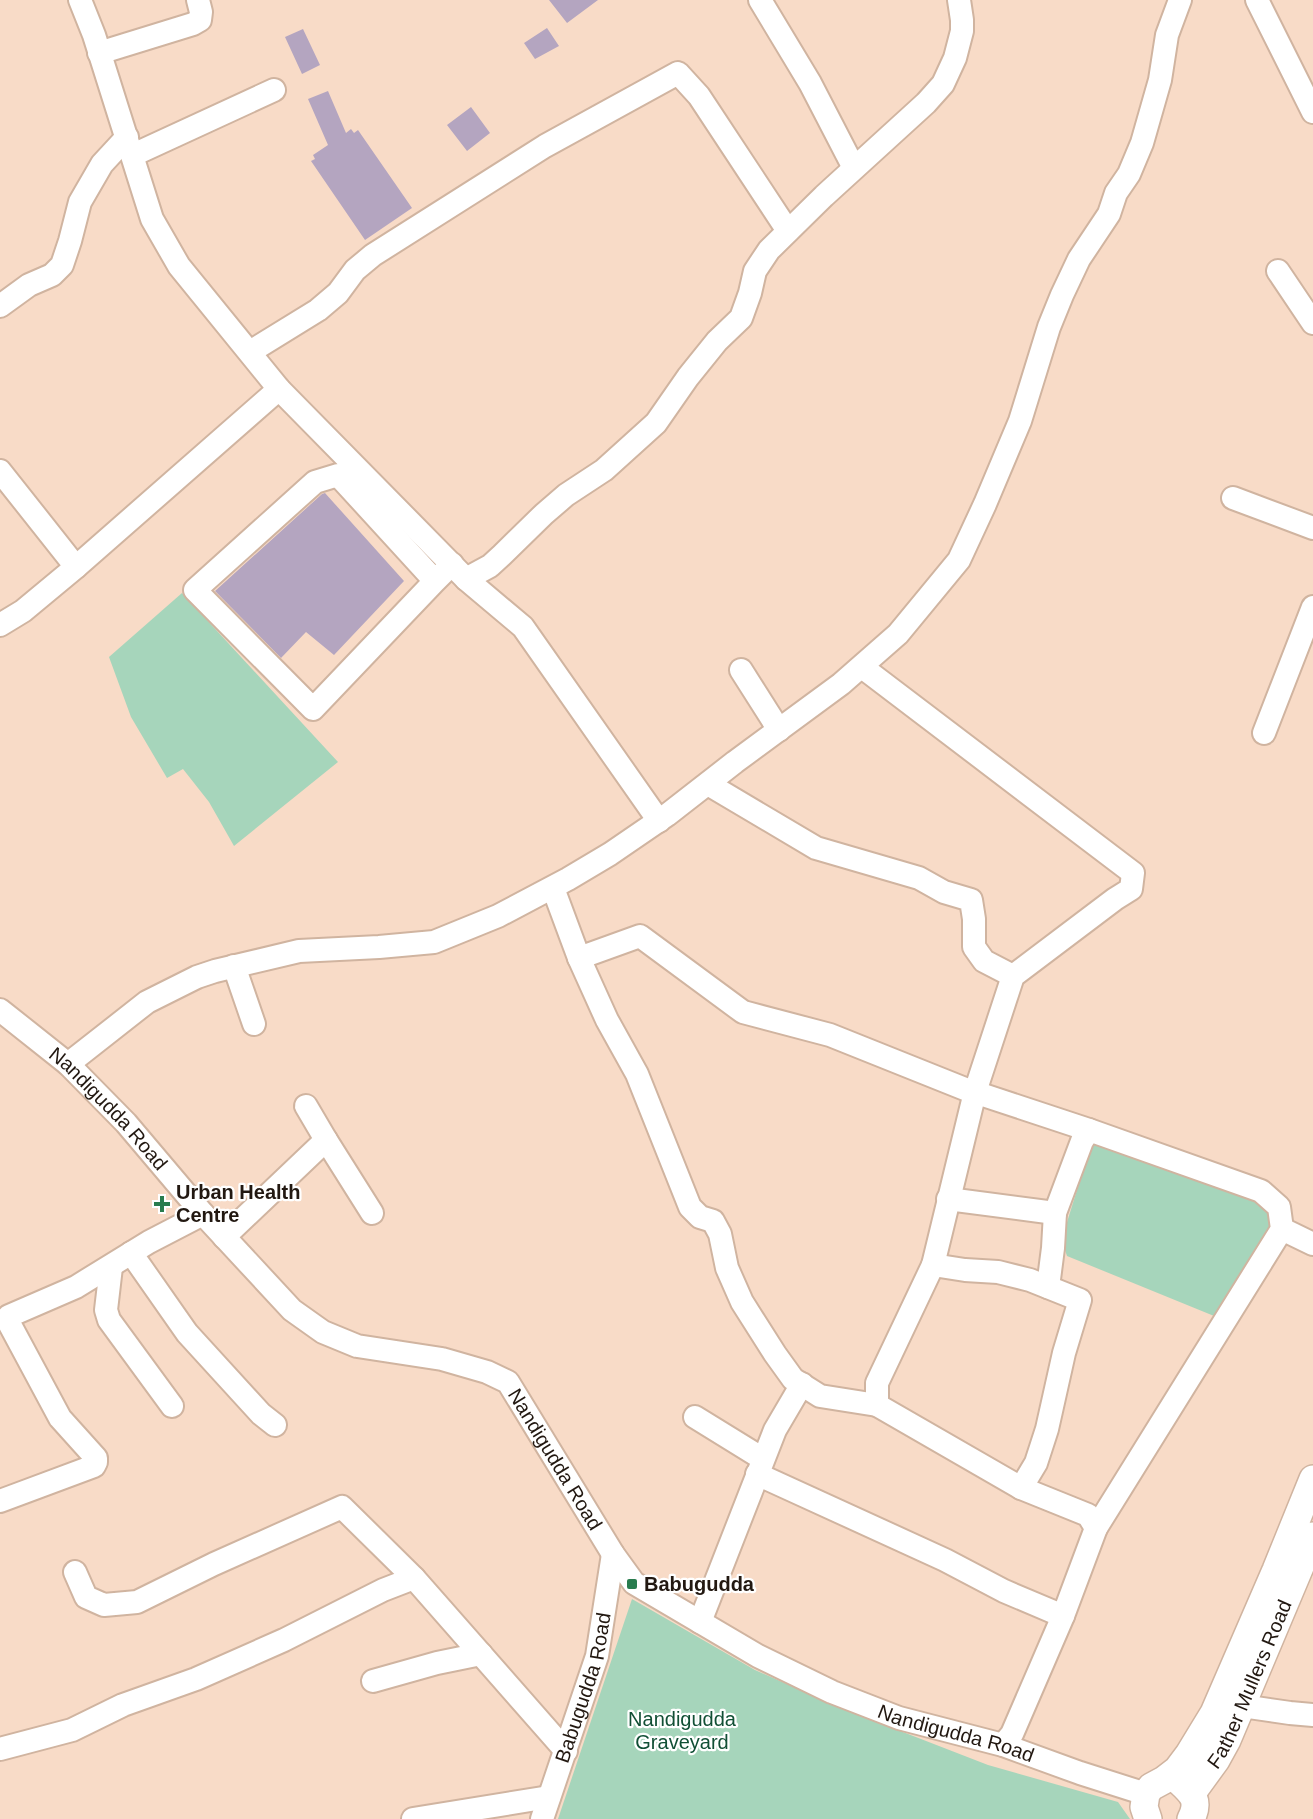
<svg xmlns="http://www.w3.org/2000/svg" width="1313" height="1819" viewBox="0 0 1313 1819" font-family="Arial,sans-serif">
  <rect width="100%" height="100%" fill="#f8dbc7"/>
  <path fill="#a6d5bb" d="M182,593L338,762L234,846L209,802L183,769L167,778L131,717L109,657Z
    M1108,1144L1264,1200L1271,1226L1219,1318L1067,1256L1063,1244V1235L1091,1145Z
    M632,1599L755,1670L841,1708L988,1765L1118,1802L1130,1819H558Z"/>
  <path fill="#b4a5c0" d="M549,0H598L567,23Z
    M547,28L559,46L535,59L524,43Z
    M303,29L320,65L302,74L285,37Z
    M328,91L346,133L351,129L354,133L358,130L412,208L365,240L311,161L315,159L313,155L328,145L308,99Z
    M471,107L490,133L467,151L447,125Z
    M325,493L404,581L334,655L306,632L281,658L215,591L322,494Z"/>
  <g fill="none" stroke-linecap="round" stroke-linejoin="round">
    <g stroke="#d0b4a0" stroke-width="26">
      <g id="minor">
        <path d="M80,0L94,35L152,219L179,266L279,389L466,579L523,627L659,821"/>
        <path d="M760,0L810,83L854,168"/>
        <path d="M1257,0L1313,112"/>
        <path d="M99,53L193,24L200,20L201,12L198,0"/>
        <path d="M133,155L274,90"/>
        <path d="M1278,271L1313,323"/>
        <path d="M0,306L29,285L52,275L62,265L70,241L80,202L102,164L127,137"/>
        <path d="M250,352L318,310L338,293L355,270L373,255L545,146L678,73L699,96L788,231"/>
        <path d="M0,471L76,567"/>
        <path d="M1233,498L1313,528"/>
        <path d="M466,579L490,566L502,555L544,514L566,495L604,470L656,423L688,377L717,341L741,318L750,293L755,271L769,250L824,196L926,103L943,84L955,58L962,31V20L959,0"/>
        <path d="M435,581L313,709L195,590L315,482L338,475L435,581L452,564"/>
        <path d="M0,625L23,611L76,567L279,389"/>
        <path d="M862,667L1133,873L1131,889L1115,899L1013,976L975,1092L933,1265L877,1383V1405L1021,1488L1088,1515L1096,1528L1063,1616L1012,1734L1003,1745"/>
        <path d="M741,670L779,730"/>
        <path d="M1264,733L1313,607"/>
        <path d="M708,784L816,848L919,878L944,892L971,900L974,919V947L984,961L1013,976"/>
        <path d="M553,888L579,958L607,1020L637,1074L690,1207L700,1217L713,1221L720,1234L727,1268L742,1302L775,1354L793,1379L820,1396L877,1405"/>
        <path d="M579,958L640,936L743,1012L830,1035L965,1089L1089,1130L1261,1191L1279,1207L1282,1229L1096,1528"/>
        <path d="M234,966L254,1024"/>
        <path id="s1" d="M0,1010L68,1064L126,1123L203,1214L292,1310L323,1332L357,1346L442,1359L487,1372L508,1382L613,1554L634,1583L758,1656L832,1692L899,1718L1003,1745L1080,1773L1146,1794"/>
        <path d="M68,1064L147,1002L197,977L215,971L299,951L379,947L434,942L498,916L568,879L610,854L667,815L735,762L841,684L898,634L959,560L985,504L1020,421L1049,327L1062,295L1079,259L1109,214L1116,193L1129,174L1142,143L1160,80L1167,35L1180,0"/>
        <path d="M306,1106L326,1140"/>
        <path d="M948,1199L1055,1213"/>
        <path d="M1282,1229L1313,1244"/>
        <path d="M224,1237L326,1140L372,1213"/>
        <path d="M131,1253L187,1333L261,1414L275,1425"/>
        <path d="M933,1265L965,1270L998,1272L1030,1280L1080,1300L1064,1353L1047,1429L1036,1463L1021,1488"/>
        <path d="M111,1267L106,1310L109,1320L172,1406"/>
        <path d="M1048,1287L1053,1248L1055,1213L1082,1141L1089,1130"/>
        <path d="M695,1417L763,1459"/>
        <path d="M757,1474L945,1560L1004,1591L1063,1616"/>
        <path d="M0,1501L94,1466L96,1462V1458L60,1418L9,1323V1316L76,1287L149,1242L203,1214"/>
        <path d="M75,1572L86,1597L104,1605L137,1602L214,1564L342,1507L414,1578L566,1751"/>
        <path d="M700,1622L775,1430L802,1384"/>
        <path d="M373,1681L437,1663L481,1654"/>
        <path d="M1242,1706L1290,1713L1313,1715"/>
        <path d="M0,1749L72,1730L123,1705L196,1679L284,1640L383,1590L414,1578"/>
        <path d="M413,1819L549,1797"/>
        <path id="s2" d="M542,1819L597,1656L613,1554"/>
      </g>
    </g>
    <g stroke="#d0b4a0" stroke-width="30">
      <g id="major">
        <path d="M1180,1782C1193,1794 1200,1801 1191,1819"/>
        <path id="s3" d="M1192,1793L1216,1760L1227,1740L1313,1536"/>
        <path d="M1148,1819L1144,1807L1146,1794L1151,1787L1164,1780L1177,1770L1189,1754L1214,1713L1276,1570L1313,1479"/>
      </g>
    </g>
    <use href="#minor" stroke="#fff" stroke-width="22"/>
    <use href="#major" stroke="#fff" stroke-width="27"/>
  </g>
  <g fill="#297c4e" stroke="#fff" stroke-width="2">
    <path d="M159 1195h6v6h6v6h-6v6h-6v-6h-6v-6h6z"/>
    <rect x="626" y="1578" width="12" height="12" rx="3"/>
  </g>
  <g text-anchor="middle" dominant-baseline="central" stroke-width="4.5" stroke-linejoin="round" paint-order="stroke">
    <g font-size="20" fill="#221811" stroke="#fff">
      <text stroke="none"><textPath href="#s1" startOffset="147">Nandigudda Road</textPath></text>
      <text stroke="none"><textPath href="#s1" startOffset="741">Nandigudda Road</textPath></text>
      <text stroke="none"><textPath href="#s3" startOffset="124">Father Mullers Road</textPath></text>
      <text stroke="none"><textPath href="#s2" startOffset="138">Babugudda Road</textPath></text>
      <text stroke="none"><textPath href="#s1" startOffset="1245">Nandigudda Road</textPath></text>
    </g>
    <g font-size="20" font-weight="bold" fill="#221811" stroke="#fff" text-anchor="start">
      <text x="176" y="1192">Urban Health<tspan x="176" dy="23">Centre</tspan></text>
      <text x="644" y="1584">Babugudda</text>
    </g>
    <g font-size="20" fill="#114f35" stroke="#fff">
      <text x="682" y="1719">Nandigudda<tspan x="682" dy="23">Graveyard</tspan></text>
    </g>
  </g>
</svg>
